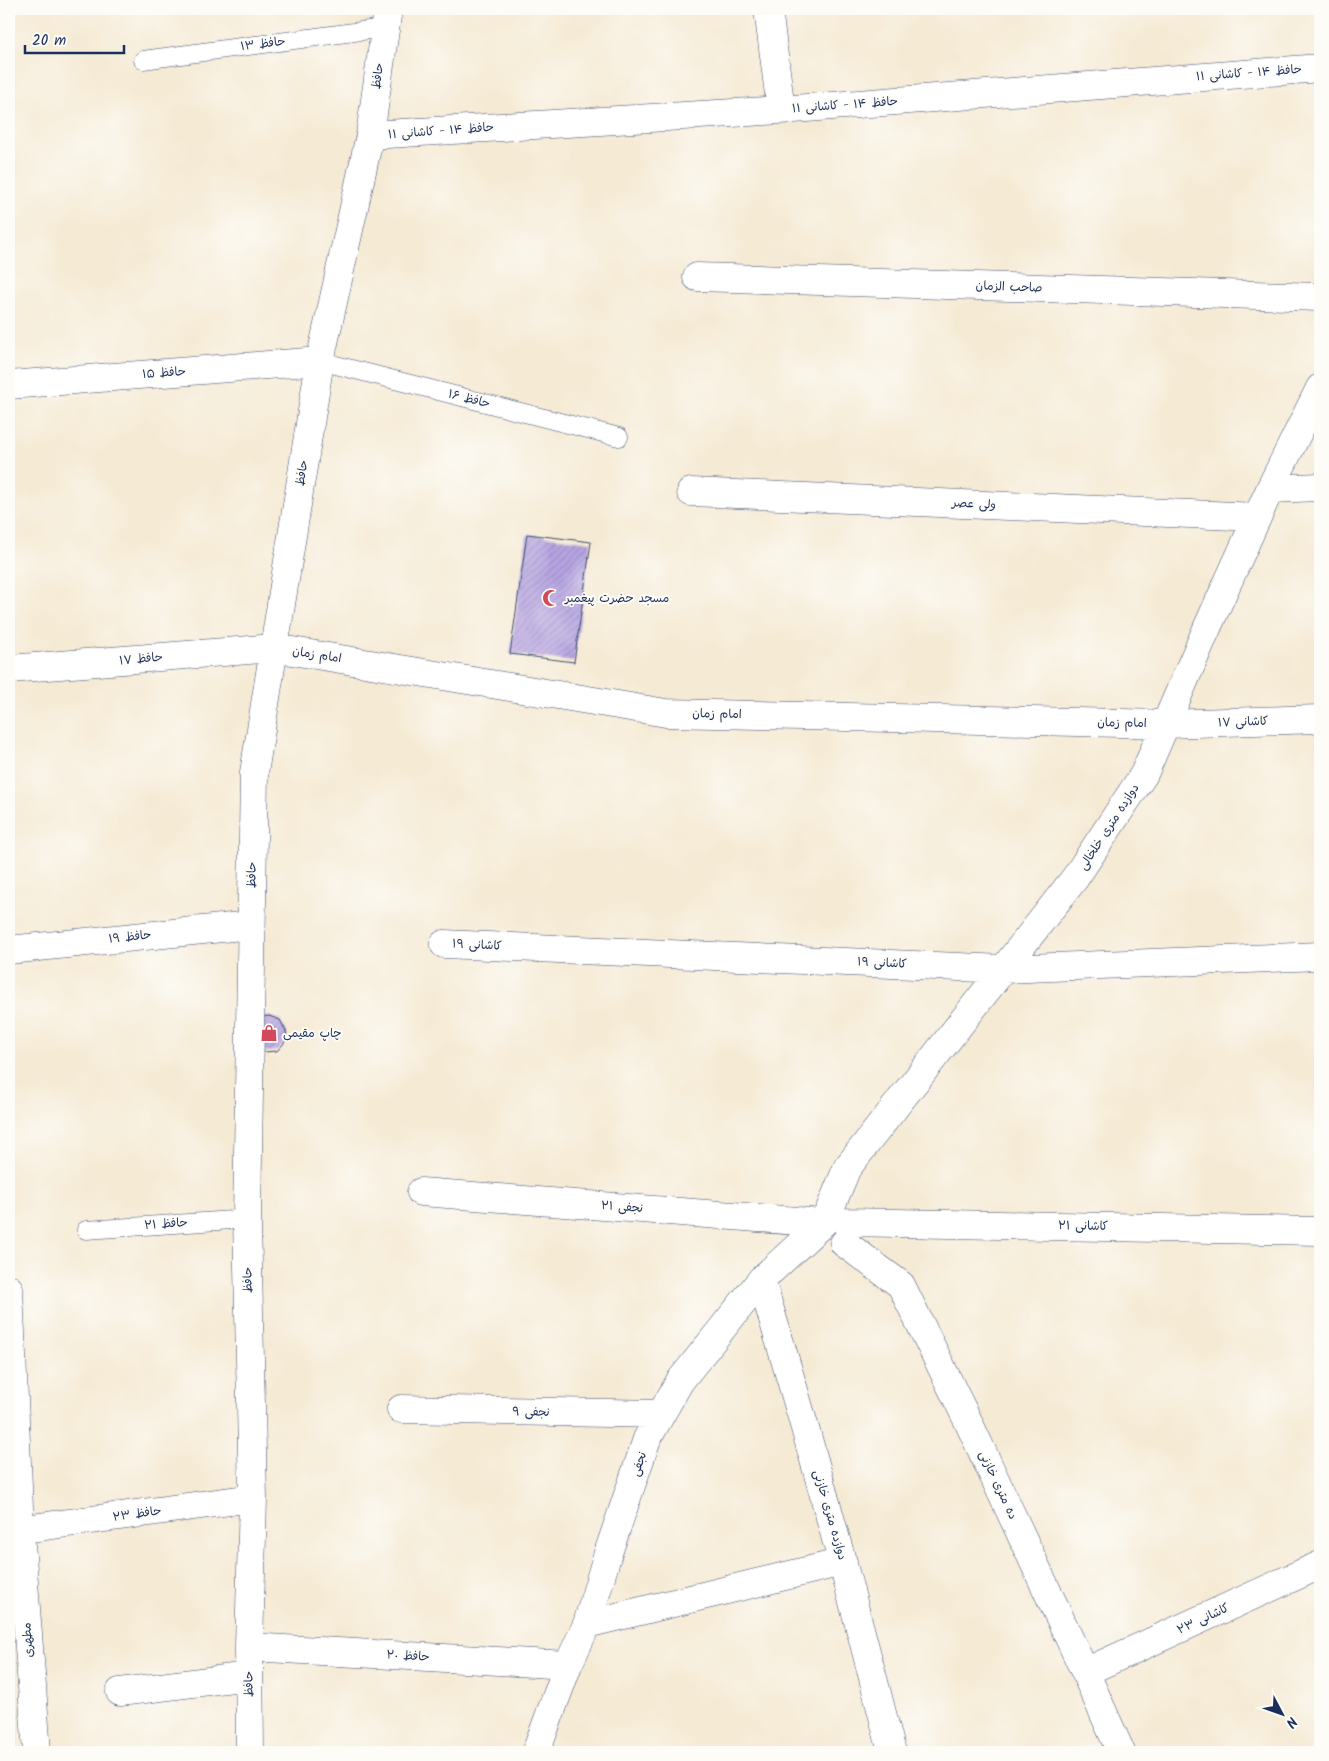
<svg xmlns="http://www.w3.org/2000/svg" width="1329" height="1761" viewBox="0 0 1329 1761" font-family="Kalam,'Playpen Sans Arabic',sans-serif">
  <defs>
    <pattern id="building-hatch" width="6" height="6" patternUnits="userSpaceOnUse" patternTransform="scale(1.25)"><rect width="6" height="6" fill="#b8a6e3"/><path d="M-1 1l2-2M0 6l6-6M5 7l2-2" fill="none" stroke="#9588bb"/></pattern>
  </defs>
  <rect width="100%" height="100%" fill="#fdfcf7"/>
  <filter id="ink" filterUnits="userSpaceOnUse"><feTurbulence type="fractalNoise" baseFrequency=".02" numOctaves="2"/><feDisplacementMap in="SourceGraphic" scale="10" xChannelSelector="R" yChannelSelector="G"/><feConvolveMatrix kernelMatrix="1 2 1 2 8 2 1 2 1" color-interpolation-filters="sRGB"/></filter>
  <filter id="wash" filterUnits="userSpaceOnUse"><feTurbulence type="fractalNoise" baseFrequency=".0096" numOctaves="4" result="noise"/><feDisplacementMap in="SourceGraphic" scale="20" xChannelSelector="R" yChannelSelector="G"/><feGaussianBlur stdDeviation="1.12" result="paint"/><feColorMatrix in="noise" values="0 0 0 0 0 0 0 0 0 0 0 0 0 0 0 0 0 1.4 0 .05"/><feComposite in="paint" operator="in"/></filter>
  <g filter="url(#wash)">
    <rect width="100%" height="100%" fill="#f5ead4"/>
    <g id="blocks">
      <path fill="url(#building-hatch)" d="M527,534L591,542L574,662L510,654Z
        M269,1016L280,1020L286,1031L287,1036L285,1042L277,1051L264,1052L259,1050L263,1017Z"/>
    </g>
  </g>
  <g filter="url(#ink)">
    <use href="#blocks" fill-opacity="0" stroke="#3c4b70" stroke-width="1"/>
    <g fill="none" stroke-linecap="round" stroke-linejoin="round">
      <g stroke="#3c4b70" stroke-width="19">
        <path id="lane" d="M143,60L384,28
          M320,361L619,437
          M86,1230L247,1219"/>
      </g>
      <g stroke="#3c4b70" stroke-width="29">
        <path id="street" d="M768,9L781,110
          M370,135L781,110L1320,68
          M697,277L1320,297
          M9,385L320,361
          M1270,489L1320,487
          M691,492L1257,517
          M9,669L274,648L666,713L1166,724L1320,719
          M444,944L1004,969L1320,956
          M9,950L251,925
          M421,1192L823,1223
          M825,1221L847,1168L1075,878L1144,774L1208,626L1270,489L1320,388
          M845,1222L1320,1231
          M844,1243L901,1285L967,1419L1085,1672L1121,1752
          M761,1280C809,1436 852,1594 892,1752
          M9,1289L20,1530L37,1752
          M401,1409L661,1414
          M9,1531L253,1498
          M587,1624L843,1562
          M249,1647L568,1665
          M1085,1672L1320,1565
          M120,1692L249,1676
          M250,1752L249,1647L253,1498L247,1219L254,773L320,361L370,135L388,9
          M536,1752L568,1665L587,1624L607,1556L647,1439L680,1381L761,1280L823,1223"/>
      </g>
      <use href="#lane" stroke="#fff" stroke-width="18"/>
      <use href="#street" stroke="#fff" stroke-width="28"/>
    </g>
  </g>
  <defs>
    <g id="mosque-bare" transform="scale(1.35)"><path d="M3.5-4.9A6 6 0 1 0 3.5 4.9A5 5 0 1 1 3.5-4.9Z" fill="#d1495b" stroke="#fdfcf7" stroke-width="2.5" paint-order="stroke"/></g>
    <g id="shop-bare" transform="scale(1.35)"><path d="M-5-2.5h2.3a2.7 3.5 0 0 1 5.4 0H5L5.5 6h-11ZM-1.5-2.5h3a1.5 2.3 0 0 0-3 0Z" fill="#d1495b" stroke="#fdfcf7" stroke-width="2.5" paint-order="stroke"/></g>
  </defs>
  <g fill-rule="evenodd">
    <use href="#mosque-bare" x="551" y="598"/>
    <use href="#shop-bare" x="269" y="1033"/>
  </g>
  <g text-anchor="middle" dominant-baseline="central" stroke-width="4" stroke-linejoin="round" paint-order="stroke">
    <g font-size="12" fill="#1b2f5e" stroke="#fdfcf7">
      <text transform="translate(263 44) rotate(-7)">حافظ ۱۳</text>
      <text transform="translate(1249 73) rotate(-4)">حافظ ۱۴ - کاشانی ۱۱</text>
      <text transform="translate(378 76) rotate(-83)">حافظ</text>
      <text transform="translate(845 105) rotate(-4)">حافظ ۱۴ - کاشانی ۱۱</text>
      <text transform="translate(441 131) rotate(-4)">حافظ ۱۴ - کاشانی ۱۱</text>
      <text transform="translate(1009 287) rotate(2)">صاحب الزمان</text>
      <text transform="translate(164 373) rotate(-4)">حافظ ۱۵</text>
      <text transform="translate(469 399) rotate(14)">حافظ ۱۶</text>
      <text transform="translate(302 473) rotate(-81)">حافظ</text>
      <text transform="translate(974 504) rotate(3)">ولی عصر</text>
      <text transform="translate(317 655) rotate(9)">امام زمان</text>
      <text transform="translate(141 659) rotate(-5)">حافظ ۱۷</text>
      <text transform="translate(717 714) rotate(1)">امام زمان</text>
      <text transform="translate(1243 722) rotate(-2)">کاشانی ۱۷</text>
      <text transform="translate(1122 723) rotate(1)">امام زمان</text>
      <text transform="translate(1109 827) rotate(-57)">دوازده متری خلخالی</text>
      <text transform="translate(252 875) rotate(-89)">حافظ</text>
      <text transform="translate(130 937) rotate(-6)">حافظ ۱۹</text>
      <text transform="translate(477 945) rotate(3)">کاشانی ۱۹</text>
      <text transform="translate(882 963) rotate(3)">کاشانی ۱۹</text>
      <text transform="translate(622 1207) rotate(4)">نجفی ۲۱</text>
      <text transform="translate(166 1224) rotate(-4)">حافظ ۲۱</text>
      <text transform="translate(1083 1226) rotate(1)">کاشانی ۲۱</text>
      <text transform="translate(248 1280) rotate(-91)">حافظ</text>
      <text transform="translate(531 1412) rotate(1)">نجفی ۹</text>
      <text transform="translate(639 1464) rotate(-71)">نجفی</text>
      <text transform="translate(998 1485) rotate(65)">ده متری خازنی</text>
      <text transform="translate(137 1514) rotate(-8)">حافظ ۲۳</text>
      <text transform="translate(830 1515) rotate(74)">دوازده متری خازنی</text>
      <text transform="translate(1203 1619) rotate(-25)">کاشانی ۲۳</text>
      <text transform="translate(28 1640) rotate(-94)">مطهری</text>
      <text transform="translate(408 1656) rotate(3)">حافظ ۲۰</text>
      <text transform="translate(249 1684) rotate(-91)">حافظ</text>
    </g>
    <g font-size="12" fill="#1b2f5e" stroke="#fdfcf7" text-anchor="start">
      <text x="565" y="598">مسجد حضرت پیغمبر</text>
      <text x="283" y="1033">چاپ مقیمی</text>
    </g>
  </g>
  <rect width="1329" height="1761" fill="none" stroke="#fdfcf7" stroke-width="30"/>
  <g transform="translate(1282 1714) rotate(131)" stroke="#fdfcf7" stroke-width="4" paint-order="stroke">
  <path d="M0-4L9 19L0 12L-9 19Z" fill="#1b2f5e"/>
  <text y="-8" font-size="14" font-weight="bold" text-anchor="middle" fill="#1b2f5e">N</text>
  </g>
  <path d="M25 45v8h99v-8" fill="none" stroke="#1b2f5e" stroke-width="2.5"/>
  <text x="32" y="45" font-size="15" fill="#1b2f5e" stroke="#fdfcf7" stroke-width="4" paint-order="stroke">20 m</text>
</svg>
